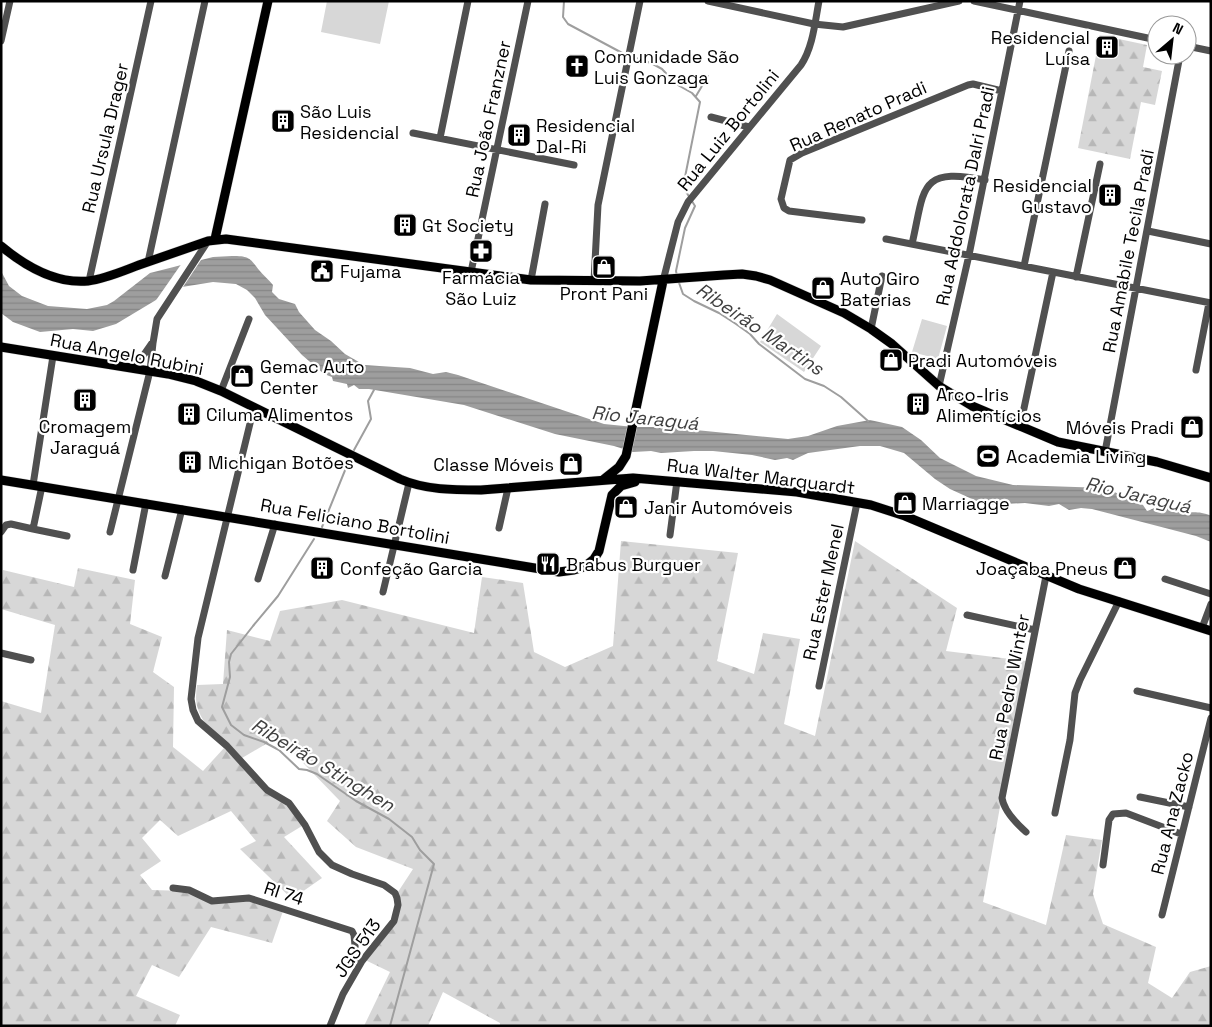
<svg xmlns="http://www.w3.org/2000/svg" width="1212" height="1027" viewBox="0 0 1212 1027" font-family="'Space Grotesk',sans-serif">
  <defs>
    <pattern id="forest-firs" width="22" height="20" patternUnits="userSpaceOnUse" patternTransform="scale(1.25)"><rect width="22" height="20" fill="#d7d7d7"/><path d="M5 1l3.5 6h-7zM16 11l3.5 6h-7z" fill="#b7b7b7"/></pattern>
    <pattern id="water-rules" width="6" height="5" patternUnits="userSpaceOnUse" patternTransform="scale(1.25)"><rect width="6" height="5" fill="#9e9e9e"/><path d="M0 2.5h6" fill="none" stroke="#868686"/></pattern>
  </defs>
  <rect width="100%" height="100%" fill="#fff"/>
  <path fill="url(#forest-firs)" d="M1100,35L1147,45L1143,67L1162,71L1155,105L1141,102L1130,159L1078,148Z
    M621,541L738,553L717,661L754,674L763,633L800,639L784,724L815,736L855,541L957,608L946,651L1026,661L983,902L1046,925L1066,835L1102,840L1093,894L1103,924L1156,947L1148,983L1172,998L1190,972L1211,966V1026H500V1023L443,992L428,1026H364L390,972L361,958L395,915L396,895L413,869L356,847L327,821L340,801L278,737L242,758C227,744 204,729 198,709C195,701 196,693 197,685L223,684L227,630L270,641L280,611L342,600L474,633L482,577L523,583L534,652L565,667L613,646Z
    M78,568L135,580L130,624L162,637L153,672L174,687L173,747L203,771L224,748L288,804L302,826L284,837L322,878L292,899L240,849L256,841L231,811L178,836L160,820L142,838L161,861L140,875L152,890L186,891L213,902L248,899L283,911L272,943L211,927L179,977L152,965L136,996L180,1015L175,1026H1V701L41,713L55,625L1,609L3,570L74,587Z"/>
  <path fill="#d7d7d7" d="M327,1H389L380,44L321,32Z
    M777,314L821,346L804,372L760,342Z
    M922,319L947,326L938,359L912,352Z"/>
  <path fill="url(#water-rules)" d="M232,256C249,256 250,258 259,270C263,275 269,280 273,285L272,292L279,299L295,304L299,312L315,330L331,341L345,354L364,365L410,368L433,374L446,372L458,375L604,424L634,427H665L788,439L808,436L837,426L870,420L902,427L921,440L940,458L976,476L1013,485L1105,488L1133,500L1143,505L1147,511C1151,510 1155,507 1159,506C1165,505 1169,509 1174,511C1187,515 1196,509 1211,516V542L1196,536L1092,509L1081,508L1069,510L1059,504L1049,506L1025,503L985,505L950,489L935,479L904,453L880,446H860L808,453L793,460L787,458L775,460L752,455L713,451H694L661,453L651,451L633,452L614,446L555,434L464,405L369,389H359L354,385L348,388L347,384L333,381L332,377L324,374L302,355L265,315L255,298L247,290L236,284L213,282L182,287L161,297L116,324L93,331L73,329L40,332L13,322L1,313V271L9,286L22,296L48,306L87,309L107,305L114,301L150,273L213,257Z"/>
  <path fill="#fff" d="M203,257L181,290L152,306L182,263Z"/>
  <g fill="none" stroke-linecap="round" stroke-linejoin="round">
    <path stroke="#9e9e9e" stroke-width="2" d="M564,1L563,17L568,24L626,55
      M630,56L651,63L662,69L676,84L692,93L700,102L683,187L695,206L685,228L676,271L677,276
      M696,96L708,76
      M678,280L683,294L694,301L719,313L736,324L750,334L759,344L805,379L824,386L841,397L868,421
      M354,450L371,419L368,401L375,388
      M322,527L350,458
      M314,539L278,596L253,626L231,654L229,662L230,677L222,707L231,725L244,735L264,742L279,750L299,769L307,770L317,774L356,801L389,819L412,837L420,850L434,864L390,1026"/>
    <g stroke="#dbdbdb" stroke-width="10">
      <path id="major" d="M215,239L268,1
        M1,246C25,266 56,284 88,281C105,279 123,271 139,265C162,257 185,249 208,241L226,239L531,280L640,281L724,275L742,274L756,276L770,280L844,313L871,329L892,344L939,386L972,406L1058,442L1157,462L1211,478
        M1,347L168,374L196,381L221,391L400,479C425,490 454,490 481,490L633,478L797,492L871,505L905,516L1079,589L1211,631
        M604,479L619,467L626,456L663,281
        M1,480L559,572L574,570L584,567L594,559L599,551L612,495L621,486L635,482"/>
    </g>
    <path stroke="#505050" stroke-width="7" d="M708,1L814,24L843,27L959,1
      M974,1L1157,40
      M1,41L10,1
      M1187,46L1211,51
      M711,117L749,127
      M413,133L574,165
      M440,138L468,1
      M862,220L789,211L784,208L781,199L790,160L802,153L968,85L973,84L1002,91
      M1148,231L1211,244
      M886,239L1211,303
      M912,244C925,188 918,167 985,180
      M148,262L205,1
      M1024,266L1069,51
      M471,272L528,1
      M1076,277L1100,164
      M531,280L545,204
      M89,281L151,1
      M594,281L598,205L640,1
      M663,281L678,222L688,202L801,65C813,47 815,22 819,1
      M871,329L882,276
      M134,369L152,343
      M1196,370L1209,303
      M939,386L969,255L1020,1
      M221,391L249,319
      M254,407L198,638L191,699L193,710L198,721L227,746L267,790L289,803L305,825L319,852L332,865L352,874L384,885L395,893L397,898L398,905L394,921L362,961L343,994L330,1026
      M1020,427L1053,272
      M1105,452L1180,55
      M33,485L53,356
      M499,528L508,488
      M33,529L67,536
      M1,532L6,525L11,524L33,529L42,486
      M110,532L150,371L153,343L157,319L208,241
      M670,535L677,481
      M133,570L146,503
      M165,576L182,509
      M258,579L275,524
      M1165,579L1211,594
      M383,592L409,483
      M967,615L1035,630
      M1202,628L1211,604
      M1,653L31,660
      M819,686L857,503
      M1137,691L1211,708
      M1140,797L1189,807
      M1055,813L1070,740L1075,693L1080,680L1119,601
      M1026,832C1017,824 1004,811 1002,798L1046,576
      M1103,865L1109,820L1113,814L1126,813L1181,834
      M173,888L189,890L212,901L249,898L352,931L354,935L356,956L362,961
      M1162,915L1211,718"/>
    <use href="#major" stroke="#000" stroke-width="9"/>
  </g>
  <defs>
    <g id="building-square" transform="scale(1.25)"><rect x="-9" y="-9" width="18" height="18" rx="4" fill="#000" stroke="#fff"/><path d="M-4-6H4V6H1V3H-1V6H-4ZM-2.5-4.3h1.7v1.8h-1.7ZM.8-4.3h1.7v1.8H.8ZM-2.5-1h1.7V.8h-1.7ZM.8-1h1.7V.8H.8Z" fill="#fff"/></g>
    <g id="church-square" transform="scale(1.25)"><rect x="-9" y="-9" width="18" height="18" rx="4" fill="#000" stroke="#fff"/><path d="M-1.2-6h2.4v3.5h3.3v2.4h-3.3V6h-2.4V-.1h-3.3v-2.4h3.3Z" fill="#fff"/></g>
    <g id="pharmacy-square" transform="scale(1.25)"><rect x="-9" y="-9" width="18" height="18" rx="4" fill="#000" stroke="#fff"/><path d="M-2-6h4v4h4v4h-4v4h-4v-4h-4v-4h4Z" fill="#fff"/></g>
    <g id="shop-square" transform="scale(1.25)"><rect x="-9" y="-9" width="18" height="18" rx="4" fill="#000" stroke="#fff"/><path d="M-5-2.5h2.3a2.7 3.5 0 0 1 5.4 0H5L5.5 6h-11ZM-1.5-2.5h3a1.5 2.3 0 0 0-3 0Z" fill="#fff"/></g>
    <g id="civic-square" transform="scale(1.25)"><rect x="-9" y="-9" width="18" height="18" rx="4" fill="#000" stroke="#fff"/><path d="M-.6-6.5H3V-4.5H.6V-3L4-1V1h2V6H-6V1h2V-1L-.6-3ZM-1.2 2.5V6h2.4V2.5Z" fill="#fff"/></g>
    <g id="stadium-square" transform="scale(1.25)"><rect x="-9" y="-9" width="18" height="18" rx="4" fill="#000" stroke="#fff"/><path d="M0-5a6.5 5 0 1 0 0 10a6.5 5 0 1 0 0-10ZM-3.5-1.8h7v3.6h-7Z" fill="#fff"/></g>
    <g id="restaurant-square" transform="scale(1.25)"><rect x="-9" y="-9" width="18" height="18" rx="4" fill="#000" stroke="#fff"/><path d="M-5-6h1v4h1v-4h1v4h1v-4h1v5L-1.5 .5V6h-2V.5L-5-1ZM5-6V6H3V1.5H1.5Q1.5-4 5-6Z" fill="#fff"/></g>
  </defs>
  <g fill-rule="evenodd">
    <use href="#building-square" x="1107" y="47"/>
    <use href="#church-square" x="577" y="66"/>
    <use href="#building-square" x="283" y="121"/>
    <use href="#building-square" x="519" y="135"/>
    <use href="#building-square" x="1110" y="195"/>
    <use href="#building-square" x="405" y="225"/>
    <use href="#pharmacy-square" x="481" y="251"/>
    <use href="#shop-square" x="604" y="267"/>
    <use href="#civic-square" x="322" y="271"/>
    <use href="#shop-square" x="823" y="288"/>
    <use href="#shop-square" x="891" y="360"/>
    <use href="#shop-square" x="242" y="376"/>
    <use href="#building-square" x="85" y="400"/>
    <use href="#building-square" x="918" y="404"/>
    <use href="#building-square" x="189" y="414"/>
    <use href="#shop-square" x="1192" y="427"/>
    <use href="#stadium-square" x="988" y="456"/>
    <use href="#building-square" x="190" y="462"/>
    <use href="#shop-square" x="571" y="464"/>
    <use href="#shop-square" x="905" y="503"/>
    <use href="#shop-square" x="626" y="507"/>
    <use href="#restaurant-square" x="548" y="564"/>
    <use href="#building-square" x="322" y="568"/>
    <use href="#shop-square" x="1125" y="568"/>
  </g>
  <g text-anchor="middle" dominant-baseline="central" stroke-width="4.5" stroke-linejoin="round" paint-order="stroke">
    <g font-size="18" fill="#000" stroke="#fff" text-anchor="start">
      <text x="1090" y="37" text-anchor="end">Residencial<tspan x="1090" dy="21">Luísa</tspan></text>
      <text x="594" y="56">Comunidade São<tspan x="594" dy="21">Luis Gonzaga</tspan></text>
      <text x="300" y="111">São Luis<tspan x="300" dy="21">Residencial</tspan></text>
      <text x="536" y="125">Residencial<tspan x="536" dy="21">Dal-Ri</tspan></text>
      <text x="1092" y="185" text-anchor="end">Residencial<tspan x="1092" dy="21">Gustavo</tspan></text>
      <text x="422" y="225">Gt Society</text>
      <text x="340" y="271">Fujama</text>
      <text x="481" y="277" text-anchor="middle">Farmácia<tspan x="481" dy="21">São Luiz</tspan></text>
      <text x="840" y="278">Auto Giro<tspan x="840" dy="21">Baterias</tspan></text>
      <text x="604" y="293" text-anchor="middle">Pront Pani</text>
      <text x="908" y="360">Pradi Automóveis</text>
      <text x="260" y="366">Gemac Auto<tspan x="260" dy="21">Center</tspan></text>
      <text x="936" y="394">Arco-Iris<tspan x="936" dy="21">Alimentícios</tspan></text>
      <text x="206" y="414">Ciluma Alimentos</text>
      <text x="85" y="426" text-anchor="middle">Cromagem<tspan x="85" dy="21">Jaraguá</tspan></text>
      <text x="1174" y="427" text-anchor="end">Móveis Pradi</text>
      <text x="1006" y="456">Academia Living</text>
      <text x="208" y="462">Michigan Botões</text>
      <text x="554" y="464" text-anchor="end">Classe Móveis</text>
      <text x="922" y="503">Marriagge</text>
      <text x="644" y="507">Janir Automóveis</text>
      <text x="566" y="564">Brabus Burguer</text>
      <text x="340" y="568">Confeção Garcia</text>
      <text x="1108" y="568" text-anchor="end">Joaçaba Pneus</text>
    </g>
    <g font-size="18" fill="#000" stroke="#fff">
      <text transform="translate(858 116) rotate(-24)">Rua Renato Pradi</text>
      <text transform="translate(488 119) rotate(-78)">Rua João Franzner</text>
      <text transform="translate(728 130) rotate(-51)">Rua Luiz Bortolini</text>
      <text transform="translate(105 138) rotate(-77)">Rua Ursula Drager</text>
      <text transform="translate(965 196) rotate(-78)">Rua Addolorata Dalri Pradi</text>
      <text transform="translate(1128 251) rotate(-79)">Rua Amabile Tecila Pradi</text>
      <text transform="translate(127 354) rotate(11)">Rua Angelo Rubini</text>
      <text transform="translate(761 476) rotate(7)">Rua Walter Marquardt</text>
      <text transform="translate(355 521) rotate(10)">Rua Feliciano Bortolini</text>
      <text transform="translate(823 592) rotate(-78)">Rua Ester Menel</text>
      <text transform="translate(1009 687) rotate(-79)">Rua Pedro Winter</text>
      <text transform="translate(1172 813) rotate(-76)">Rua Ana Zacko</text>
      <text transform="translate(284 893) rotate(18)">RI 74</text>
      <text transform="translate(357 948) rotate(-55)">JGS 513</text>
    </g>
    <g font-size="19" font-style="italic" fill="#3f3f3f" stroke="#fff">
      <text transform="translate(760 329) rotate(34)">Ribeirão Martins</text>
      <text transform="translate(645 418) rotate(6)">Rio Jaraguá</text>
      <text transform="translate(1138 495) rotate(13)">Rio Jaraguá</text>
      <text transform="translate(323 765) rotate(31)">Ribeirão Stinghen</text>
    </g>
  </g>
  <rect width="1212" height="1027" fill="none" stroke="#000000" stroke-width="5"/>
  <g transform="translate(1172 40) rotate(28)"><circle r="24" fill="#ffffff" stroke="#999999"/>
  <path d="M0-4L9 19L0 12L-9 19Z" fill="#000000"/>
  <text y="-8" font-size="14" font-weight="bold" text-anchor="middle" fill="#000000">N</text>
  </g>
</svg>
